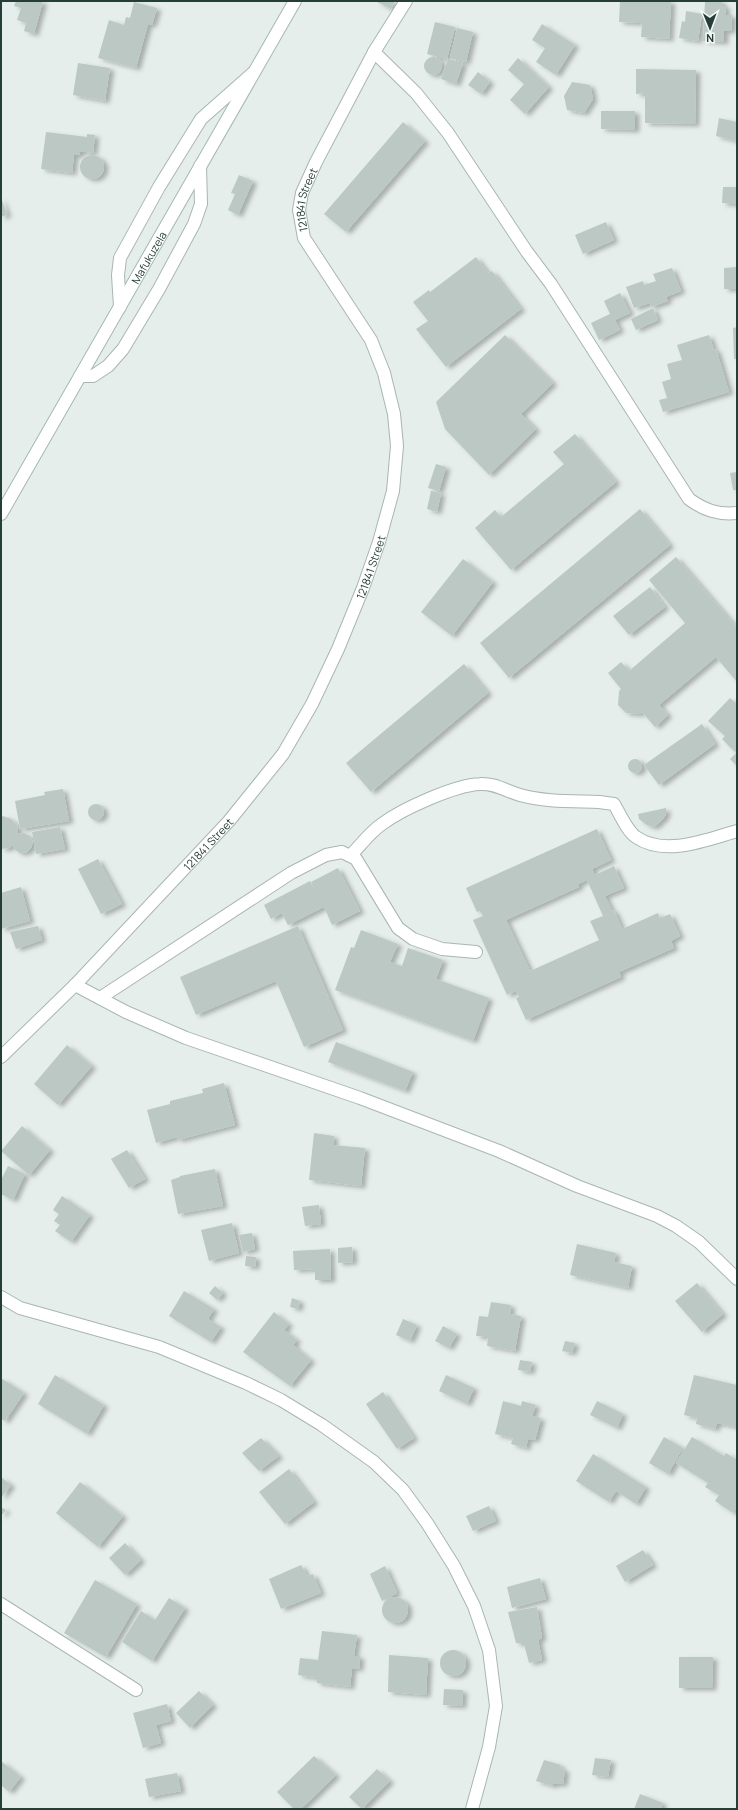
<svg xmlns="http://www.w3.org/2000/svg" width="738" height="1810" viewBox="0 0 738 1810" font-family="Manrope,sans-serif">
  <defs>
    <filter id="shadow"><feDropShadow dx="4.5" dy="2.5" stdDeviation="2" flood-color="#0004"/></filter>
  </defs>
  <rect width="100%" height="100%" fill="#e6eeeb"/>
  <path fill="#bbc8c4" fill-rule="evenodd" filter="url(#shadow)" d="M16,1H43L34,34L24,31L26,23L17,20L21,8L14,6Z
    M375,1H395L391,9Z
    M620,1H671L669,39L641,37L642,23L619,22Z
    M705,1H722V6H726L725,15H732L731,31H724V42L703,41Z
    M134,2L157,8L152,25L148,24L136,68L98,58L109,20L124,25L126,17L130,18Z
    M686,11L702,14L698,41L679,38L682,21L685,22Z
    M435,22L455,27L447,59L427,54Z
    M542,24L575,45L556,75L536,62L545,48L532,40Z
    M457,28L473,32L466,62L450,58Z
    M424 66a9 9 0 1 1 18 0a9 9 0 1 1-18 0Z
    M518,58L549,87L525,114L510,100L524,84L508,70Z
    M448,59L463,63L456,84L441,79Z
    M78,63L110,68L105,101L73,95Z
    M636,69L696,70L695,124L645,123V93L636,94Z
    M478,72L490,82L481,94L468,85Z
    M572,82L590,85L593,99L584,113L567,110L564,96Z
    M601,111H635V130L601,129Z
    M719,118L737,122V141L716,136Z
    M403,122L425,141L346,232L324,214Z
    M46,132L87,137V134L95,135L93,153L80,151V155H74L72,173L41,169Z
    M80 167a12 12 0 1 1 24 0a12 12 0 1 1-24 0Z
    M239,175L253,181L238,215L228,210L235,194L231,193Z
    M723,187H737V204L722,203Z
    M1,197L7,215L1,217Z
    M606,222L614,240L583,254L575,235Z
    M476,257L488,273L492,271L521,309L446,367L416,329L428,321L413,302L429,290L430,292Z
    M737,267V289H724V268Z
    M672,268L681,291L666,297L668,301L651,307L650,303L634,308L626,287L643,281L644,285L656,281L653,274Z
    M620,293L630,313L615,320L620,330L599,340L591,323L610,314L604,301Z
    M653,308L658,320L636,330L631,319Z
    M737,327V359H734L733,328Z
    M505,335L553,383L521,414L536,429L489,475L445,429L436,402Z
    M709,335L714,350L716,349L729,392L663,412L659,400L667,398L662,382L671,379L667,364L682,360L677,345Z
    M575,434L616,482L511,570L475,528L495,510L501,517L564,464L553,452Z
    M436,464L446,467L439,491L428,488Z
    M737,472V490H733L730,473Z
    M431,491L441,493L437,512L427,509Z
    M640,509L670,545L509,678L480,643Z
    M676,557L737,628V682L716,657L659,705L668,715L655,727L642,712L639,714L626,713L618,705L619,691L621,689L608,673L621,662L629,671L685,623L649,580Z
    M463,559L493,582L452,636L421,612Z
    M650,587L665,607L629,635L613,616Z
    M464,664L488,693L371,792L346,763Z
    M730,698L737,704V750L735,752L722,739L725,736L708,721Z
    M702,724L715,744L659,785L644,765Z
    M737,752V766L730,759Z
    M628 766a7 7 0 1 1 14 0a7 7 0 1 1-14 0Z
    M63,789L69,821L20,829L15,801L45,795L44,792Z
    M88 812a8 8 0 1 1 16 0a8 8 0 1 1-16 0Z
    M666,808V814L663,819L654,827L647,825L639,819L638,814Z
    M3,816L11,819L17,826L18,834L24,833L30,836L33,842L31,848L27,852L20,853L15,850L13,845L9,848L1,849V817Z
    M60,827L65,849L36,854L32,832Z
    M597,829L611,860L592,869L595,875L614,866L624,888L605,896L612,911L614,910L622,929L658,913L660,918L670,914L680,936L671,941L674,948L619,972L621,977L526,1020L516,998L519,997L516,991L507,995L473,920L483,916L480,911L477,912L466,888ZM587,880L603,916L590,921L599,940L530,971L506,920L579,887L578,884Z
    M98,859L122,904L101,914L78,869Z
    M338,868L360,911L332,925L324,907L288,925L282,913L271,919L264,905L310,881L317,896L311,882Z
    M21,887L30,921L1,929V893Z
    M38,926L42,940L16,949L10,932Z
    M298,926L343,1030L304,1047L276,981L196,1015L180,977Z
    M361,930L398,944L390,962L402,966L408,948L443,960L436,979L489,998L473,1041L335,990L351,947L354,948Z
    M336,1042L413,1072L405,1091L328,1062Z
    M67,1045L92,1066L58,1105L34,1084Z
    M224,1083L235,1125L178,1140L177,1137L156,1143L147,1110L170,1104V1101L203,1093L202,1089Z
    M22,1126L50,1150L29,1175L1,1151Z
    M314,1133L334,1136L333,1145L365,1148L361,1186L309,1180Z
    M127,1150L145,1179L129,1188L111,1159Z
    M8,1166L25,1174L13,1200L1,1194V1180Z
    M215,1169L223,1206L178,1214L171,1180L180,1177V1176Z
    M62,1196L90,1215L71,1242L55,1231L60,1225L54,1221L59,1214L53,1210Z
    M319,1205L321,1224L305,1226L302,1207Z
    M232,1223L239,1253L209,1261L201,1230Z
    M252,1233L255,1249L243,1252L239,1235Z
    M577,1244L616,1253L614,1262L632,1266L628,1288L570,1275Z
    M352,1247L353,1262L338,1263V1248Z
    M330,1249L331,1280H315V1269L294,1270L293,1251Z
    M246,1256L256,1257L255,1267L245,1266Z
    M697,1283L723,1314L702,1332L675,1301Z
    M215,1286L223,1293L217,1300L209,1293Z
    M184,1291L214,1309L208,1319L221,1327L211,1342L169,1316Z
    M292,1298L300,1301L298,1309L290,1307Z
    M491,1302L511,1305L510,1314L521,1316L515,1351L487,1346L488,1337L476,1336L479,1316L488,1317Z
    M274,1312L289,1324L284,1330L297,1340L293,1345L311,1360L290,1386L243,1352Z
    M403,1319L417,1325L410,1341L396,1335Z
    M443,1326L457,1334L449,1348L435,1341Z
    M565,1341L575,1343L572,1353L562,1351Z
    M520,1360L532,1362L530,1372L518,1370Z
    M55,1375L104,1405L87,1434L38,1404Z
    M446,1375L474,1388L467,1404L439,1391Z
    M694,1375L737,1385L736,1427L717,1423L715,1429L696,1424L697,1418L684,1415Z
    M1,1378L24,1393L5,1421L1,1419Z
    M383,1392L414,1438L397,1449L366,1404Z
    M503,1401L521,1406L522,1401L536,1405L532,1416L541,1418L535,1440L528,1439L526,1448L511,1444L513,1438L495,1434Z
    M597,1401L623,1414L617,1428L590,1415Z
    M664,1437L683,1448L668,1474L649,1463Z
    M692,1437L724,1456L726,1453L737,1460V1507L733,1513L715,1501L719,1495L705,1487L708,1483L676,1463Z
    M261,1438L279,1456L259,1471L242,1453Z
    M593,1454L646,1487L636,1504L616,1491L609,1502L576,1481Z
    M289,1469L314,1502L285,1524L259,1492Z
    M1,1477L11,1485L1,1498Z
    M80,1482L123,1516L98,1547L56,1513Z
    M489,1506L496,1521L473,1531L466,1516Z
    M1,1507L6,1510L1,1516Z
    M125,1543L141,1560L125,1575L109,1558Z
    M643,1550L653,1565L625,1582L616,1566Z
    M301,1565L307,1576L313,1574L321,1593L281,1609L269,1579Z
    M385,1566L397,1593L382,1601L370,1574Z
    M540,1578L546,1599L512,1608L507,1587Z
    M95,1580L137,1604L106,1657L64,1633Z
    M382 1610a13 13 0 1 1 26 0a13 13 0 1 1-26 0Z
    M169,1598L185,1608L152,1661L122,1642L141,1611L155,1620Z
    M537,1607L542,1638L538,1640L542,1660L529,1663L524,1644L516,1643L508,1612Z
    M322,1631L357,1635L354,1656H360L359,1669L352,1668L350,1687L317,1683L316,1678L298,1675L300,1658L318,1660Z
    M440 1663a13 13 0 1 1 26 0a13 13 0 1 1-26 0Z
    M389,1655L428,1658L426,1695L388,1692Z
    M679,1657H713L712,1688H679Z
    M444,1689L463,1690L462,1706L443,1705Z
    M199,1691L213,1705L190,1728L176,1713Z
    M167,1704L171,1721L156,1725L161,1743L143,1748L133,1713Z
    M314,1756L336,1775L301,1809H294L277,1792Z
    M595,1758L611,1760L608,1777L592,1775Z
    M544,1760L561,1765L560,1768L565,1770L563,1784H553V1786L536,1781Z
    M1,1761L21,1777L9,1792L1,1785Z
    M377,1769L390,1781L362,1809L349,1797Z
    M177,1773L181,1791L149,1797L145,1779Z
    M640,1794L663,1803L661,1809H634Z"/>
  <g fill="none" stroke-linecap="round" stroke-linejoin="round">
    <g stroke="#a9b6b2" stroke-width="14">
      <path id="lane" d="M120,307L118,275L120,258L159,187L201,119L253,73
        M80,376H93L108,366L123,349L159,289L194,224L201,204L200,166
        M350,856C360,846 370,832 382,824C402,809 455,785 480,784C495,783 506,791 520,795C545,802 573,801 599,802
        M100,998L291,873L326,855L342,852L356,859L398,928L413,939L442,949L476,952"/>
    </g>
    <g stroke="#a9b6b2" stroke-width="14">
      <g id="street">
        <path d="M374,52L416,93L448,133L527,252L551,284L689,499C704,510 718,515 737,513"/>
        <path d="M599,802L614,804C620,814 627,831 636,837C665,857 706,840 737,831"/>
        <path d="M75,985L126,1012L186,1038L360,1098L499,1151L577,1186L657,1216L676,1226L699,1242L737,1279"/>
        <path id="s1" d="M1,1057L75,985L229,821L283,754L312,704L338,649L363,588L379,542L393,491L397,446L394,414L384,373L371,340L304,238L299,210L302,193L316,162L374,52L406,1"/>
        <path d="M1,1297L20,1308L159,1347L246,1383L281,1400L322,1425L374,1462L403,1490L427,1523L454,1566L474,1606L489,1650L496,1706L489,1747L472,1809"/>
        <path d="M1,1604L136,1690"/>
      </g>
    </g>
    <g stroke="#a5b8b3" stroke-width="14">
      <g id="secondary">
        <path id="s2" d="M1,514L295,1"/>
      </g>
    </g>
    <use href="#lane" stroke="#fff" stroke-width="12"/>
    <use href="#street" stroke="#fff" stroke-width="12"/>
    <use href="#secondary" stroke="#fff" stroke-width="12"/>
  </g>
  <g text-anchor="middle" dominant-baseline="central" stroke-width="3" stroke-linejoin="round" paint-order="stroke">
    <g font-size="11" fill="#263e39" stroke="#f7faf9">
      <text stroke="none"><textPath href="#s1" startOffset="1017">121841 Street</textPath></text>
      <text stroke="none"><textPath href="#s2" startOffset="296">Mafukuzela</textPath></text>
      <text stroke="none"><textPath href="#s1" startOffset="621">121841 Street</textPath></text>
      <text stroke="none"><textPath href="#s1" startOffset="297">121841 Street</textPath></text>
    </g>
  </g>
  <rect width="738" height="1810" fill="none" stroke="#263e39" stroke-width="4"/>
  <g transform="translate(710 28) rotate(179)" stroke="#f7faf9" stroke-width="3" paint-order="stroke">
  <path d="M0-3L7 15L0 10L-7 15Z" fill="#263e39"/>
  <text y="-6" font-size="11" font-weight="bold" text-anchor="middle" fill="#263e39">N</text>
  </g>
</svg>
